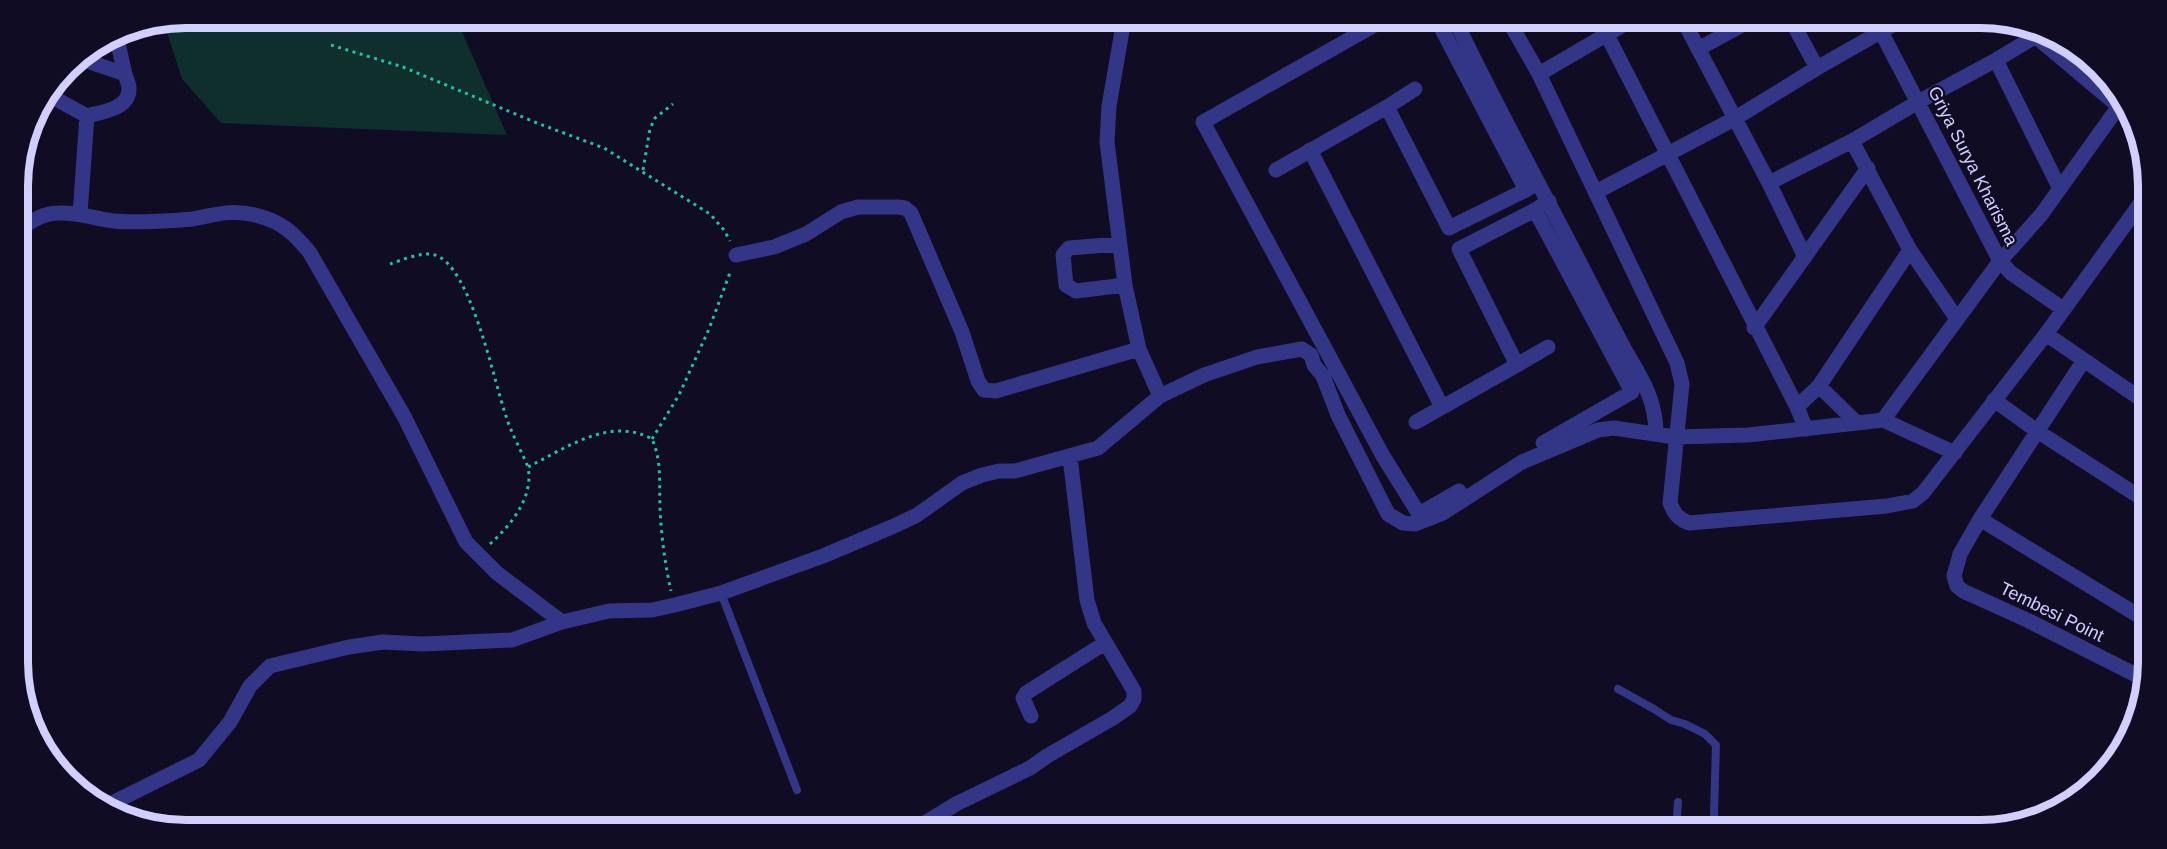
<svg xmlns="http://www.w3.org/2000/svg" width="2167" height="849" viewBox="0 0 2167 849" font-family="Arial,sans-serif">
  <rect width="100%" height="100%" fill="#0f0c24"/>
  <path fill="#0e2f2b" d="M187,18H456L507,135L221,123L182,79L164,23Z"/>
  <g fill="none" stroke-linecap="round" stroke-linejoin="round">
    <path stroke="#23bfac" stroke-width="3" stroke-dasharray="3 4.5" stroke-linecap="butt" d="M331,45L403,67L537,123L604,148L710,214L724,230L730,241
      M643,170L650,129L655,118L673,104
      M390,264C402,260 422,251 435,255C471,266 494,382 506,416C511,433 521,450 528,467
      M652,439L679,395L709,329L731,270
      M490,544C511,525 534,497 528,467C566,448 610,416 652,439C662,461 659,484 660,507C661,535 665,564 671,591"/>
    <path stroke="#333587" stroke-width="8" d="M721,593L797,790
      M1618,689L1654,709L1671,720L1685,724L1705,734L1716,745L1714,814L1716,831
      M1676,831L1678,802"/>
    <path stroke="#333587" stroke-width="15" d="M1387,18L1203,122L1383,456L1419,514L1459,491
      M1436,18L1526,190L1535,184
      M1454,18C1501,117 1555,212 1604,310C1611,323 1618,337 1625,350C1642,379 1656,400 1656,434
      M1507,18L1539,74L1677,363L1682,384L1670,503C1674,513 1678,519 1689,523L1887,506L1913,501L1923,493L2046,334L2148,193
      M1682,18L1769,183L1805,257
      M1790,18L1817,68
      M1874,18L2000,261L2011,273L2063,309
      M2022,25L2122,109
      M1122,31L1109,106L1107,142L1125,285L1139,349L1160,396
      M1607,35L1797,407L1806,429
      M1698,49L1755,18
      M78,58L125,74L116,35
      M1996,60L2059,187
      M1539,74L1635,18
      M56,99L87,116C101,112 130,109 129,88C129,84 126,78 125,74
      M1387,107L1415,89
      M1852,141L1910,250L1957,319
      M1310,150L1442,407
      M1276,170L1387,107L1449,228L1526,190
      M1769,183L1852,141L1918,102L1996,60L2036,36
      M1596,192L1734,119L1817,68L1905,18
      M80,214L87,116
      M19,231C30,221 44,213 59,213C78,212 95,219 114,221C132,223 173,221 192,219C216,215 229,209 255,215C281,221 294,233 310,253L405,418L466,542L497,573L562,622
      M1119,244L1069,248L1063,255L1066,285L1076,291L1125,285
      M736,255L774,247L806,234L841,212L858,207H898L905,208L911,213L962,332L978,381L984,390L996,391L1139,349
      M1754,328L1868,168
      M2046,334L2148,404
      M2084,360L1980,519L1960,554L1954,576L1957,586L1963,591L2027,620L2146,680
      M1517,365L1548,347
      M1819,386L1857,423L1883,420L2000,261L2041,215L2119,106
      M1994,400L2037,431L2149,503
      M1797,407L1819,386L1910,250
      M1883,420L1955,453
      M1416,422L1517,365L1459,249L1535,210
      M1543,443L1632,392L1535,210L1549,201
      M1980,519L2149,622
      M1031,716L1023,698L1026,693L1105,643
      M108,805L199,760L230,722L250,686L270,666L349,647L383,642L423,644L512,640L562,622L609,611L652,610L675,605L721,593L823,556L894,526L917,515L962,483L982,475L999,471H1015L1098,448L1160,396L1204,375L1257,357L1302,349L1311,355L1314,365L1323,376L1338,415L1388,514L1403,523L1415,524L1443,513L1522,462L1598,430L1614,428L1675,437L1748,435L1857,423
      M912,831L956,804L1030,768L1047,756L1113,718L1130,706L1134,699V691L1094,623L1087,600L1070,457"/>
  </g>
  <g text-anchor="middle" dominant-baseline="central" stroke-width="4.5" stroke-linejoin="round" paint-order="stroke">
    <g font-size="18" fill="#d2cfff" stroke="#0f0c24">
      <text transform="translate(1973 166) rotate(63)">Griya Surya Kharisma</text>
      <text transform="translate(2052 612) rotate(26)">Tembesi Point</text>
    </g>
  </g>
  <path d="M0 0H2167V849H0ZM186 28H1980A158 158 0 0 1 2138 186V662A158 158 0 0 1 1980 820H186A158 158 0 0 1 28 662V186A158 158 0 0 1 186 28Z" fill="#0f0c24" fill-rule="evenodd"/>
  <path fill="none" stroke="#d2cfff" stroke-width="8" d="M186 28H1980A158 158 0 0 1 2138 186V662A158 158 0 0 1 1980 820H186A158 158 0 0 1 28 662V186A158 158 0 0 1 186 28Z"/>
</svg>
